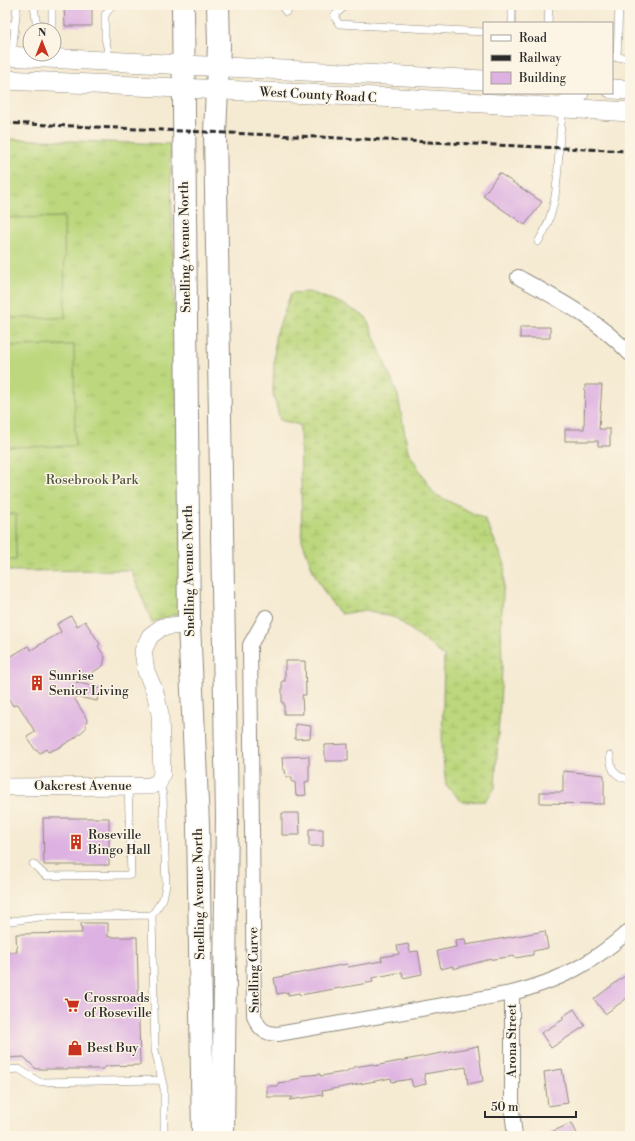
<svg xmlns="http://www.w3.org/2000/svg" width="635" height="1141" viewBox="0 0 635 1141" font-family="'Libre Bodoni',serif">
  <defs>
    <pattern id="grass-tufts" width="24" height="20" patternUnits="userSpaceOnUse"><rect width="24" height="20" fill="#bcd77d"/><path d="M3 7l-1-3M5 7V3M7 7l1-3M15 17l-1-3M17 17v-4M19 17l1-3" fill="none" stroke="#a2b96c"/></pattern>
    <pattern id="wetland-marsh" width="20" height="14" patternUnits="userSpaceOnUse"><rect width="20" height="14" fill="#bcd77d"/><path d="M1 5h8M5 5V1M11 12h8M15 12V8" fill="none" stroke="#a2b96c"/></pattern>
  </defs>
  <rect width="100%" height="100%" fill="#fcf5e5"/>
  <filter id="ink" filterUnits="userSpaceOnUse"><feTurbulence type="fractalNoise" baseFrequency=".025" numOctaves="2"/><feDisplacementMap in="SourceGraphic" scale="8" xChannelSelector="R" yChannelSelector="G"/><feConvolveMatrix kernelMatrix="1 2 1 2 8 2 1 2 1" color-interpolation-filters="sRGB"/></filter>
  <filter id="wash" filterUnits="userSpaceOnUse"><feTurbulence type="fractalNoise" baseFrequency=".012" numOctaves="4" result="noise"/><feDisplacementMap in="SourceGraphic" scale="16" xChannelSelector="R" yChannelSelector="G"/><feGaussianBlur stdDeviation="0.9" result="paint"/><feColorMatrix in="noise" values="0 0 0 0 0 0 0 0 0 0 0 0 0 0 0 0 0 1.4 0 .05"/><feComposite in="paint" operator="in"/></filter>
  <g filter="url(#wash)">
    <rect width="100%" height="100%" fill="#f5ead2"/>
    <path fill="url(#grass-tufts)" stroke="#748154" d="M5,139L170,144L183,612L152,622L131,570L5,571Z"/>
    <path fill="url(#wetland-marsh)" stroke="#748154" d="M310,292L342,304L366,317L398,396L408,451L434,494L485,519L505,564L501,622L502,669L495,788L485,801L462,802L446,785L442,749L444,656L396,618L366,610L341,614L327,597L314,573L302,540L300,425L280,420L273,393L275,338L291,293Z"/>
    <path fill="#bcd77d" stroke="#748154" d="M64,217L65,318H5V218Z
      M74,345L75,446L5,447V346Z
      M5,514H16V559H5Z"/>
    <g id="blocks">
      <path fill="#ddb1e2" d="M64,5H92V26H65Z
        M499,173L542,202L525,225L483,196Z
        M520,327H550V338H520Z
        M585,385H602L599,429H610V446H598V441H565V429H584Z
        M71,616L77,626L85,621L100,644L98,646L105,657L103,666L76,682L100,688L97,701L73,696L87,719L86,728L75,738L58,748L48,752L46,749L40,753L37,750L36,751L27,737L35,732L18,704L13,706L5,693V660L28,646L31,650L61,632L57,624Z
        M285,661H305L306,695H302L303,714H284V703H282V681H285Z
        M295,724L311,726L310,738L295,739Z
        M348,744V761H325V745Z
        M309,756V781L305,782L306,795L296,796L295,782H292V777H286L285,770H283L282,757Z
        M563,771L604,775V804L540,803V792H563Z
        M282,813H299L300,835H282Z
        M43,818H109V865H44Z
        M309,829H323V846H309Z
        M81,923H108V937H137L140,1065L107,1066L103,1069H36L24,1057L5,1058V952H17L16,934L82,933Z
        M545,931L548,948L533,951V955L515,958V956L487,960L453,969V966L441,969L437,951L456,947L455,940L465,939L466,945Z
        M408,944L410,952L418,951L422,974L403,978L402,972L372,978L373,982L357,985L300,995L299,993L288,995V992L277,994L274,978L347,964L348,967L382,961L381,957L399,954L397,946Z
        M630,972V996L605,1014L594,999Z
        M574,1009L585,1026L551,1048L541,1033L564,1019L562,1017Z
        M478,1046L483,1081L468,1084L466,1067L424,1074L426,1084L413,1087L411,1079L392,1082L391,1078L322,1091L323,1095L289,1100L293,1097H267V1086H278V1083L291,1081V1080L301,1078V1076L320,1074V1076L345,1072L354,1067L373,1064L374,1066Z
        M562,1069L568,1103L548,1106L544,1072Z
        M572,1123L578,1136H542Z"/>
    </g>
  </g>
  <g filter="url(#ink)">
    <use href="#blocks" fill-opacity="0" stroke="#908a7e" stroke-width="1"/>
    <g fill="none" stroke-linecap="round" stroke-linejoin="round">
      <g stroke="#908a7e" stroke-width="8">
        <path id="service" d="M34,5L36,21L43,27L52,28
          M281,5L286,12L293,5
          M346,5L334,16L339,24L484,32
          M5,23L14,26
          M512,23V5
          M548,23L549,5
          M52,30V5
          M12,56L17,5
          M612,57L630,58
          M617,58L619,5
          M110,60L105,38V15L112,5
          M538,242C564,204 555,153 563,110
          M610,755C611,770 614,777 630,779
          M159,782L163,795L166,885L163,899L152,915L155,1050L164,1089V1136
          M33,864L46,876L131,875L128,786
          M5,922L39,917L152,915
          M5,1070L19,1069L39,1082L161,1080"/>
      </g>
      <g stroke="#908a7e" stroke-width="16">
        <path id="minor" d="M518,277C558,299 598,320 630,354
          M266,617L250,645L254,1015C258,1028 264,1034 278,1034L512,993C562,980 591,964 630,930
          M512,993V1111L515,1136"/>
      </g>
      <g stroke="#908a7e" stroke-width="18">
        <path id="tertiary" d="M5,787L150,786L159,782L162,773L160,714L155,692L146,671L143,651L150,636L162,627L189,624"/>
      </g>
      <g stroke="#908a7e" stroke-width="20">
        <path id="secondary" d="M5,56L484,80
          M5,80L399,98L630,112
          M612,89L630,90
          M564,107L574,95L579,93"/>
      </g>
      <g stroke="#908a7e" stroke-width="24">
        <path id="trunk" d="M183,5L189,624L198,824L203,1136
          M218,5L219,45L215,133L227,816L223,1136"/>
      </g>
      <use href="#service" stroke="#fff" stroke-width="7"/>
      <use href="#minor" stroke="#fff" stroke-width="14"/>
      <use href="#tertiary" stroke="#fff" stroke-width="17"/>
      <use href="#secondary" stroke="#fff" stroke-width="19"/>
      <use href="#trunk" stroke="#fff" stroke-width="22"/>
      <path stroke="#2b2b2b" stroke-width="3" stroke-dasharray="6 3" stroke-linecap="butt" d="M5,123L630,151"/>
    </g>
  </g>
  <defs>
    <g id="building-bare" transform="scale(1.2)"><path d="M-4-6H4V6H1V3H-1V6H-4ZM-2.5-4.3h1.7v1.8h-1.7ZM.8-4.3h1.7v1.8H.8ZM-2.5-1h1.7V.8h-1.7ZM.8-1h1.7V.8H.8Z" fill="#c8321e" stroke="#fcf5e5" stroke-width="2.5" paint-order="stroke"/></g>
    <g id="supermarket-bare" transform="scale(1.2)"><path d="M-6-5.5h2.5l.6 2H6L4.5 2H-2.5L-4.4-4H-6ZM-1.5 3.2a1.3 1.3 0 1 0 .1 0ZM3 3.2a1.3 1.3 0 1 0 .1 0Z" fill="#c8321e" stroke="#fcf5e5" stroke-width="2.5" paint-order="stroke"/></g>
    <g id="shop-bare" transform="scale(1.2)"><path d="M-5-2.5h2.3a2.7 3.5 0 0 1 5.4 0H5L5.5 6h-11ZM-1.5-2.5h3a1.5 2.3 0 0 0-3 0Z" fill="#c8321e" stroke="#fcf5e5" stroke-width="2.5" paint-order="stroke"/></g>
  </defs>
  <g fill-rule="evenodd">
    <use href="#building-bare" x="37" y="683"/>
    <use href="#building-bare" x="76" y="842"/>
    <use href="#supermarket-bare" x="72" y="1005"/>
    <use href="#shop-bare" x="75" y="1048"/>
  </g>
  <g text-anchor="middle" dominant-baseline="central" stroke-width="3" stroke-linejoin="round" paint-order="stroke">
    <g font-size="13" fill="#2b2b2b" stroke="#fcf5e5">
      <text transform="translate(318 95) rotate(3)">West County Road C</text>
      <text transform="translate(185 247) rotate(-91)">Snelling Avenue North</text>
      <text transform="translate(189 571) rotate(-91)">Snelling Avenue North</text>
      <text x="83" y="786">Oakcrest Avenue</text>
      <text transform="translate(199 894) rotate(-91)">Snelling Avenue North</text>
      <text transform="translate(254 970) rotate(-91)">Snelling Curve</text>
      <text transform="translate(512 1041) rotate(-90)">Arona Street</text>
    </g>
    <g font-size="13" fill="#4f5640" stroke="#fcf5e5">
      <text x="92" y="480">Rosebrook Park</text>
    </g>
    <g font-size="13" fill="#2b2b2b" stroke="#fcf5e5" text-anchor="start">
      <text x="49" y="676">Sunrise<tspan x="49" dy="15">Senior Living</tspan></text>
      <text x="88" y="835">Roseville<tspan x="88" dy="15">Bingo Hall</tspan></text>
      <text x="84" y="998">Crossroads<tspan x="84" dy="15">of Roseville</tspan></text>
      <text x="87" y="1048">Best Buy</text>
    </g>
  </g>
  <rect width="635" height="1141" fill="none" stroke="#fcf5e5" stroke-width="20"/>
  <rect x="483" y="22" width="130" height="72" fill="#fcf5e5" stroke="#a8a49b"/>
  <rect x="491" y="35" width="20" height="6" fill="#ffffff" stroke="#a8a49b"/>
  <text x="519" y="42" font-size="12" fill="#2b2b2b">Road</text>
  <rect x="491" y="55" width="20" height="6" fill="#2b2b2b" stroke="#a8a49b"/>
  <text x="519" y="62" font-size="12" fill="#2b2b2b">Railway</text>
  <rect x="491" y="72" width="20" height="12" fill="#ddb1e2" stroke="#a8a49b"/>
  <text x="519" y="82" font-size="12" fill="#2b2b2b">Building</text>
  <g transform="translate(42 42)"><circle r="19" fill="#fcf5e5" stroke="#a8a49b"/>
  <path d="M0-3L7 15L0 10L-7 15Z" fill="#c8321e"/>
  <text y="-6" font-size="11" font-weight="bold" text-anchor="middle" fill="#2b2b2b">N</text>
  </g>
  <path d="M485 1111v6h91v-6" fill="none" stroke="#2b2b2b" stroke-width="2"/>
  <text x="491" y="1111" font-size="12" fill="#2b2b2b" stroke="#fcf5e5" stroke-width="3" paint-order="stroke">50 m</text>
</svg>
